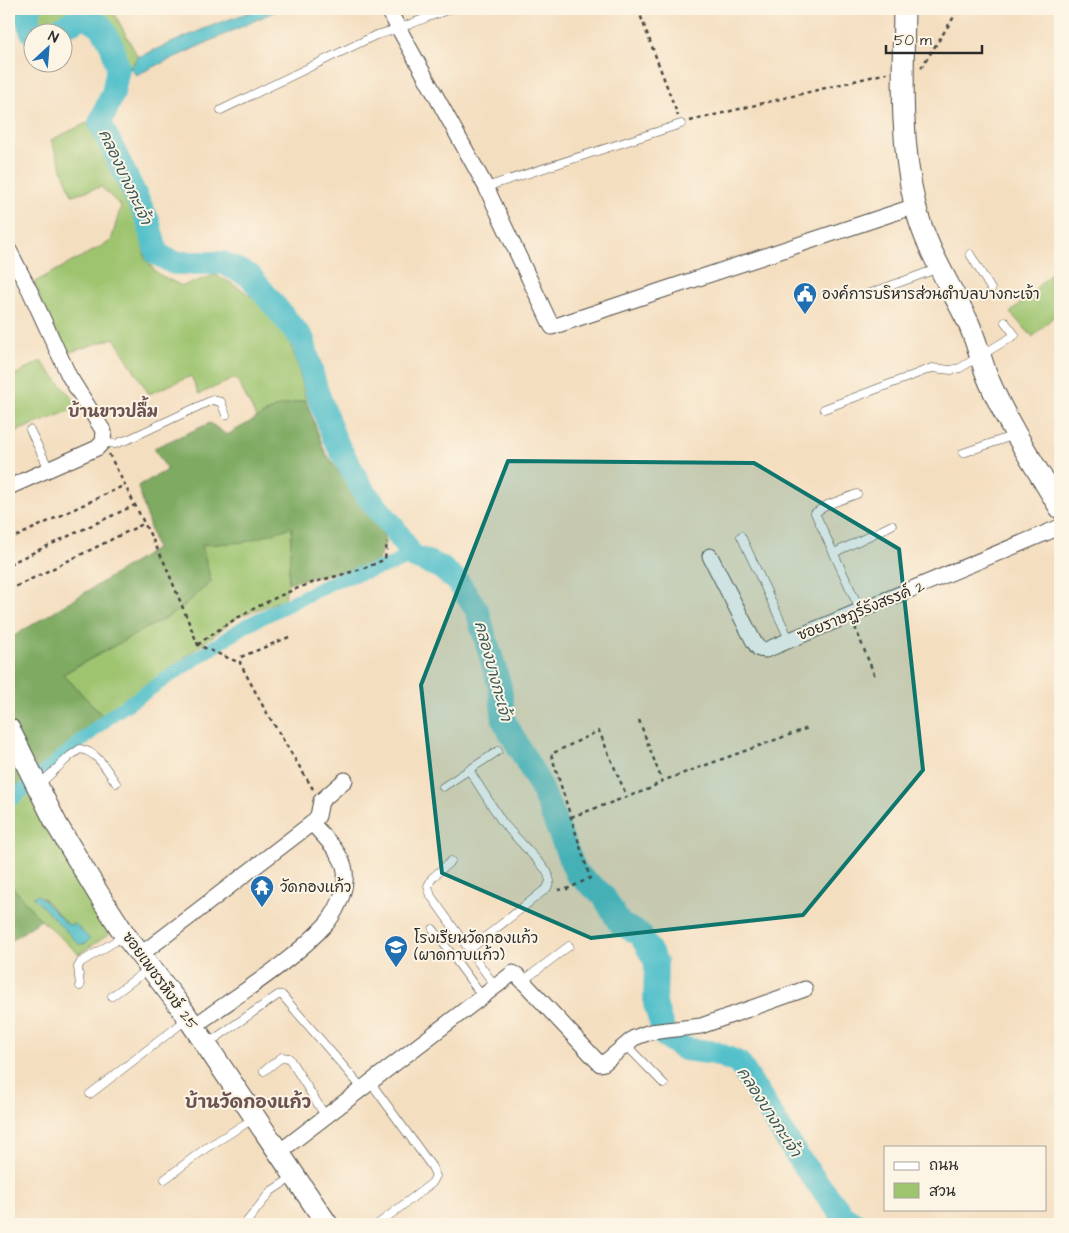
<svg xmlns="http://www.w3.org/2000/svg" width="1069" height="1233" viewBox="0 0 1069 1233" font-family="'Architects Daughter','Playpen Sans Thai',sans-serif">
  <rect width="100%" height="100%" fill="#fcf5e5"/>
  <filter id="ink" filterUnits="userSpaceOnUse"><feTurbulence type="fractalNoise" baseFrequency=".02" numOctaves="2"/><feDisplacementMap in="SourceGraphic" scale="10" xChannelSelector="R" yChannelSelector="G"/><feConvolveMatrix kernelMatrix="1 2 1 2 8 2 1 2 1" color-interpolation-filters="sRGB"/></filter>
  <filter id="wash" filterUnits="userSpaceOnUse"><feTurbulence type="fractalNoise" baseFrequency=".0096" numOctaves="4" result="noise"/><feDisplacementMap in="SourceGraphic" scale="20" xChannelSelector="R" yChannelSelector="G"/><feGaussianBlur stdDeviation="1.12" result="paint"/><feColorMatrix in="noise" values="0 0 0 0 0 0 0 0 0 0 0 0 0 0 0 0 0 1.4 0 .05"/><feComposite in="paint" operator="in"/></filter>
  <g filter="url(#wash)">
    <rect width="100%" height="100%" fill="#f4dec0"/>
    <path fill="#9ec46f" stroke="#64784d" fill-rule="evenodd" d="M9,9H82L52,26L40,28L32,14H17L9,20Z
      M86,9H112L138,57L130,68L96,15Z
      M87,123L126,195L140,227L145,259L158,274L182,286L215,275C245,288 277,313 290,344C298,361 301,382 306,400L276,407L257,418L236,378L199,394L191,376L149,394L114,338L64,354L33,283L111,241L121,206L101,187L72,195L51,140Z
      M1053,272L1060,280V310L1033,337L1010,313Z
      M41,361L80,407L9,434V378Z
      M292,527L288,583L284,599L238,617L167,671L102,715L63,674L178,611L211,582L202,545L245,542Z
      M31,792L114,931L79,954L41,920L9,883V807ZM42,897L68,925L75,924L90,939L67,932Z"/>
    <path fill="#7eaa62" stroke="#546a46" d="M306,400L324,450L350,488L383,528L385,543L377,563L288,583L292,527L245,542L202,545L211,582L178,611L63,674L102,715L38,771L9,722V639L156,549L138,486L167,470L154,448L210,423L227,435L276,407Z
      M9,744L25,783L9,802Z
      M9,883L41,920L9,942Z"/>
    <path fill="#53c0ca" stroke="#3f767a" d="M258,9H280L136,75L130,68L138,57L211,26Z
      M38,895L68,925L75,924L90,939L85,944H79L33,897Z"/>
    <g fill="none" stroke-linecap="round" stroke-linejoin="round">
      <path stroke="#53c0ca" stroke-width="14" d="M9,802L113,714L245,626L337,580L393,564L412,556"/>
      <path stroke="#53c0ca" stroke-width="24" d="M30,9L26,15L32,32H35
        M54,32L83,16L101,26L112,46L118,68L113,93L100,123L148,221L157,254L174,263H223L250,276L303,340L316,389L335,440L364,492L394,528L412,556L440,567L457,581L477,610L500,687L504,721L540,785L576,873L603,895L620,924L640,934L656,962L655,1004L665,1036L684,1049L715,1053L739,1063L799,1159L843,1216L856,1224"/>
    </g>
  </g>
  <g filter="url(#ink)">
    <g fill="none" stroke-linecap="round" stroke-linejoin="round">
      <g stroke="#494641" stroke-width="9">
        <path id="lane" d="M221,110L376,35C402,29 425,17 451,9
          M486,187L681,124
          M970,254L991,289
          M868,294L939,268
          M824,409L932,368L951,370L960,368L1015,335L1005,322
          M30,430L49,469
          M103,442L115,444L129,439L212,400L221,402L226,415
          M963,453L1015,435
          M857,494L827,505L815,513L861,612
          M741,536L790,641
          M834,553L892,525
          M39,785L70,756L80,749C98,752 106,769 116,783
          M443,787L469,770
          M451,861L432,878L428,886L431,896L495,986
          M433,929L482,996
          M469,950L547,888L550,881L547,871L503,823L469,770L498,751
          M523,981L569,946
          M80,986L78,967L81,962L124,936
          M112,996L150,968
          M207,1044L278,995H282L363,1089
          M625,1044L664,1084
          M264,1071L282,1057L289,1058L326,1117
          M371,1083L432,1167L436,1176L432,1183L378,1224
          M90,1094L186,1020
          M165,1179L206,1148L253,1119
          M245,1224L271,1191L293,1177"/>
      </g>
      <g stroke="#494641" stroke-width="17">
        <path id="street" d="M388,9L486,187L552,327L915,206
          M9,250L30,291L69,376L104,432L103,442L97,448L9,487
          M710,556L754,642L759,649L766,650L1060,527
          M140,955L312,823L318,816L321,801L345,780
          M193,1027C237,995 291,963 327,923C339,908 349,884 344,866C338,849 323,836 312,823
          M278,1153L513,973L517,975L600,1064L604,1063L634,1038L650,1032L701,1026L805,989"/>
      </g>
      <g stroke="#494641" stroke-width="23">
        <path id="secondary" d="M904,9C903,74 900,142 915,205C925,247 949,283 968,322C977,341 981,363 990,383C1009,427 1036,467 1060,508
          M9,729L57,825L98,893L125,935L180,1006L327,1224"/>
      </g>
      <path stroke="#494641" stroke-width="2.5" stroke-dasharray="4 4" stroke-linecap="butt" d="M638,9L678,116
        M921,68L959,9
        M690,121L887,73
        M109,454L165,564L198,645L240,663
        M9,540L125,485
        M9,564L135,505
        M9,590L145,523
        M855,627L876,679
        M289,637L241,657L240,663L264,708L313,789
        M198,645C225,622 278,594 312,583C337,575 362,571 385,559L387,542
        M639,720L662,781
        M571,817L649,789L662,781L808,728
        M558,890L567,889L590,878L551,754L599,731L627,797"/>
      <use href="#lane" stroke="#fff" stroke-width="8"/>
      <use href="#street" stroke="#fff" stroke-width="15"/>
      <use href="#secondary" stroke="#fff" stroke-width="21"/>
    </g>
  </g>
  <path fill="#0f766e" fill-opacity="0.2" stroke="#0f766e" stroke-width="4" stroke-linejoin="round" d="M508,461L754,463L899,549L923,770L803,915L591,938L442,873L421,685Z"/>
  <defs>
    <g id="civic-pin" transform="scale(1.25)"><path d="M0 17L-7.5 6A9.5 9.5 0 1 1 7.5 6Z" fill="#1f6fb2" stroke="#fcf5e5"/><path d="M-.6-6.5H3V-4.5H.6V-3L4-1V1h2V6H-6V1h2V-1L-.6-3ZM-1.2 2.5V6h2.4V2.5Z" fill="#fff"/></g>
    <g id="temple-pin" transform="scale(1.25)"><path d="M0 17L-7.5 6A9.5 9.5 0 1 1 7.5 6Z" fill="#1f6fb2" stroke="#fcf5e5"/><path d="M0-6L5-2H3V0L6.5 2.5H4V6H1.5V3h-3V6H-4V2.5H-6.5L-3 0V-2H-5Z" fill="#fff"/></g>
    <g id="school-pin" transform="scale(1.25)"><path d="M0 17L-7.5 6A9.5 9.5 0 1 1 7.5 6Z" fill="#1f6fb2" stroke="#fcf5e5"/><path d="M0-5L7-2L0 1L-7-2ZM-4 1L0 2.5L4 1V4Q0 6-4 4Z" fill="#fff"/></g>
  </defs>
  <g fill-rule="evenodd">
    <use href="#civic-pin" x="805" y="294"/>
    <use href="#temple-pin" x="262" y="887"/>
    <use href="#school-pin" x="396" y="947"/>
  </g>
  <g text-anchor="middle" dominant-baseline="central" stroke-width="4" stroke-linejoin="round" paint-order="stroke">
    <g font-size="15" fill="#2b2b2b" stroke="#fcf5e5" text-anchor="start">
      <text x="822" y="294">องค์การบริหารส่วนตำบลบางกะเจ้า</text>
      <text x="280" y="887">วัดกองแก้ว</text>
      <text x="414" y="938">โรงเรียนวัดกองแก้ว<tspan x="414" dy="17">(ผาดกาบแก้ว)</tspan></text>
    </g>
    <g font-size="15" fill="#2b2b2b" stroke="#fcf5e5">
      <text transform="translate(861 611) rotate(-22)">ซอยราษฎร์รังสรรค์ 2</text>
      <text transform="translate(160 981) rotate(54)">ซอยเพชรหึงษ์ 25</text>
    </g>
    <g font-size="16" font-style="italic" fill="#37585b" stroke="#fcf5e5">
      <text transform="translate(125 177) rotate(65)">คลองบางกะเจ้า</text>
      <text transform="translate(493 671) rotate(75)">คลองบางกะเจ้า</text>
      <text transform="translate(769 1112) rotate(57)">คลองบางกะเจ้า</text>
    </g>
    <g font-size="16" font-weight="bold" fill="#6c5352" stroke="#fcf5e5">
      <text x="113" y="412">บ้านขาวปลื้ม</text>
    </g>
    <g font-size="18" font-weight="bold" fill="#6c5352" stroke="#fcf5e5">
      <text x="248" y="1102">บ้านวัดกองแก้ว</text>
    </g>
  </g>
  <rect width="1069" height="1233" fill="none" stroke="#fcf5e5" stroke-width="30"/>
  <rect x="884" y="1146" width="162" height="65" fill="#fcf5e5" stroke="#a8a49b"/>
  <rect x="894" y="1162" width="25" height="8" fill="#ffffff" stroke="#a8a49b"/>
  <text x="929" y="1170" font-size="15" fill="#2b2b2b">ถนน</text>
  <rect x="894" y="1183" width="25" height="15" fill="#9ec46f" stroke="#a8a49b"/>
  <text x="929" y="1196" font-size="15" fill="#2b2b2b">สวน</text>
  <g transform="translate(48 48) rotate(26)"><circle r="24" fill="#fcf5e5" stroke="#a8a49b"/>
  <path d="M0-4L9 19L0 12L-9 19Z" fill="#1f6fb2"/>
  <text y="-8" font-size="14" font-weight="bold" text-anchor="middle" fill="#2b2b2b">N</text>
  </g>
  <path d="M886 45v8h96v-8" fill="none" stroke="#2b2b2b" stroke-width="2.5"/>
  <text x="894" y="45" font-size="15" fill="#2b2b2b" stroke="#fcf5e5" stroke-width="4" paint-order="stroke">50 m</text>
</svg>
